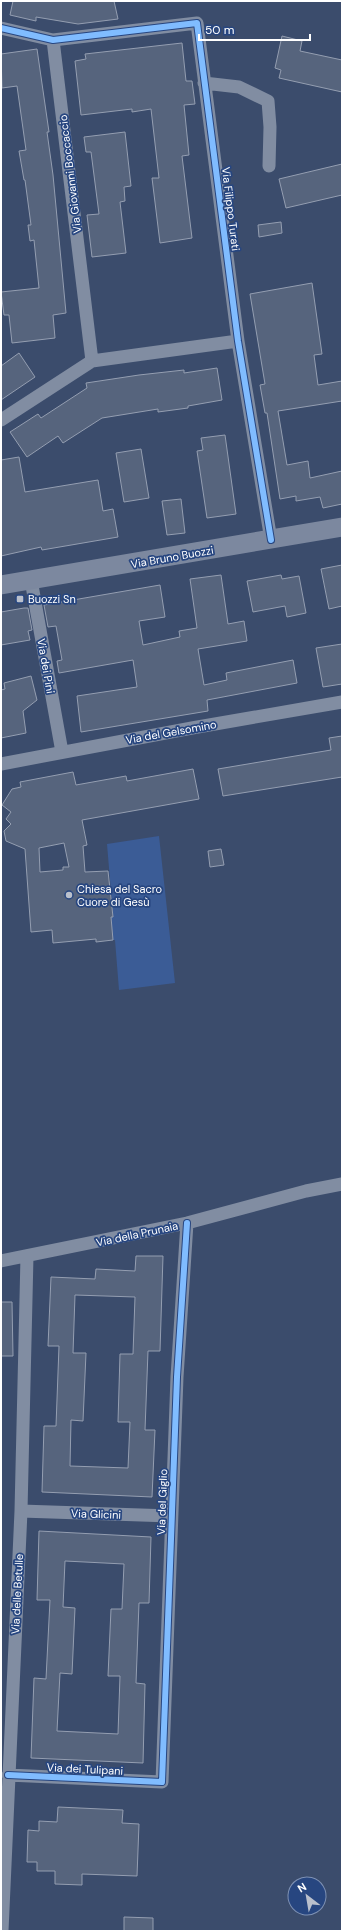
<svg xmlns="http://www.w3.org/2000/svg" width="343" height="1932" viewBox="0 0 343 1932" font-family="'DM Sans',sans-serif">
  <rect width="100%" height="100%" fill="#3b4c6c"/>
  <path fill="#3b5c96" d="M159,836L175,983L119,990L115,940H113L111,917L113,916L107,844Z"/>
  <path fill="#56647d" stroke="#949eb1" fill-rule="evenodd" d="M13,1H114L118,19L78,24L36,17V21L10,15Z
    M282,36L302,41L300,51L342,60V92L279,78L281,70L275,68Z
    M182,43L186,81H192L195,104L184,105L189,155L182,156L192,238L160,243L152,178H159L151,109L132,112V109L81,115L75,61L86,59L85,54Z
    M37,49L49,132H47L53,175L66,313L53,315L55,338L12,343L9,315H4L1,292L39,288L34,240L30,241L28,225H31L25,180H24L19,151L26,150L17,86L2,88L1,54Z
    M125,132L131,186L124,187L125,201L120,202L126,253L92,257L87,215L99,214L91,152H86L84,137Z
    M342,164V195L286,208L279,179Z
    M281,222L282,233L259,237L258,225Z
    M312,283L322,354L314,355L318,385L342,381V401L278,411L287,465L308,461L310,478L342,471V504L323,508L320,497L296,501V496L280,499L267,413H265L260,385L265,384L250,294Z
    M19,353L35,377L1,400V366Z
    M217,368L222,400L188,406V408L158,412V409L102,418L63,443L58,436L27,457L10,432L38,414L41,418L87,388L86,383L139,375L184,370V373Z
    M225,435L236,514L207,518L197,451L203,450L201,438Z
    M141,449L149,498L124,502L116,453Z
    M19,457L25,492L98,480L103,511L113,509L118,537L42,550L41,547L1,556V460Z
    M181,499L185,533L167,535L162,501Z
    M342,565V606L329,609L321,569Z
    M221,575L228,624L244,621L247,641L198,649L204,685L227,680L226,673L293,660L297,683L207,700L208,711L81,732L77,696L137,687L133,660L59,673L57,661L62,660L56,626L48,627L44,605L160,585L165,617L139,621L143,645L180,637L179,631L197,628L190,579Z
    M281,575L282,579L299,576L306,613L287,617L285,606L253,612L247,581Z
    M24,608H28L32,630L28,631L30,640L1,645V612Z
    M342,644V684L323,687L316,648Z
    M31,676L37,700L23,711L26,733L1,738V690L5,689L4,683Z
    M342,736V777L223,796L218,769L331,750L329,738Z
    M193,769L199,799L82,820L87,845L83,846L85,872L108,871L113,917H111L113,940L96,942V939L53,943L52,930L31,932L25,849L6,841L4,831L11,824L6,819L11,812L2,805L12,789L21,787L20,782L73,772L76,785L126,776L127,781ZM64,843L69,867H63V870L40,872L39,848Z
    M221,849L224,865L210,867L208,851Z
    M136,1256H163L160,1351H148L145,1430H155L152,1497L42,1492L44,1426H56L59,1346H48L51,1277L95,1279L96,1269L135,1271ZM75,1295L135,1297L133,1354H120L118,1422H130L128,1468L70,1466L71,1420L83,1421L86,1353H73Z
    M1,1302H12L13,1356H1Z
    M39,1531L151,1537L149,1603H139L136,1683L145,1684L143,1763L31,1758L34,1678L46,1679L50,1600H37ZM65,1561L124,1564L122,1609H111L108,1676H120L118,1734L57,1731L60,1673L72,1674L75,1608L63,1607Z
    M58,1807L123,1810L122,1823L139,1824L137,1876L82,1874V1885L55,1884V1871H37V1862H27L28,1830L39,1831V1821L57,1822Z
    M124,1917L153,1918V1931H124Z"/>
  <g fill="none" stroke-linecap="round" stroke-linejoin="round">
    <path stroke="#818da2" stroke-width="13" d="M1,28L53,40L197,23L238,341L271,540
      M53,40L92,361
      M204,83L239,87L268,101L270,127L269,166
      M1,420L92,361L238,341
      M31,580L62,752
      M1,764L192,728L342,702
      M1,1261L187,1223L306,1191L342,1184
      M21,1511L171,1516
      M8,1775L162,1782L177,1377L187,1223
      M2,1931L21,1511L27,1256"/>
    <path stroke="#7c889f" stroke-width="19" d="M1,585L342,527"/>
    <g stroke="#274680" stroke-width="8">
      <path id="cycleway" d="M1,28L53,40L197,23L238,341L271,540
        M8,1775L162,1782L177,1377L187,1223"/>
    </g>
    <use href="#cycleway" stroke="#80bcff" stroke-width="6"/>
  </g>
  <g fill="#bac0cc" stroke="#274680" stroke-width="1.5">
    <rect x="16" y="595" width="8" height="8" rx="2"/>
    <circle cx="69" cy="895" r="4"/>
  </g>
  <g text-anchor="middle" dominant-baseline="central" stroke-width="3.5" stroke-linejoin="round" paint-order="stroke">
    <g font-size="11" fill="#fff" stroke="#274680">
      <text transform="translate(70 174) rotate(-97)">Via Giovanni Boccaccio</text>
      <text transform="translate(231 209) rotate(83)">Via Filippo Turati</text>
      <text transform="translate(172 557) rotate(-10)">Via Bruno Buozzi</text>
      <text transform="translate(46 666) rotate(80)">Via dei Pini</text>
      <text transform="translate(171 732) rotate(-10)">Via del Gelsomino</text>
      <text transform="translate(137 1234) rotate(-12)">Via della Prunaia</text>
      <text transform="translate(162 1502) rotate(-88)">Via del Giglio</text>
      <text transform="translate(96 1514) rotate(2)">Via Glicini</text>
      <text transform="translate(17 1594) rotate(-87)">Via delle Betulle</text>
      <text transform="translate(85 1769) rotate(3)">Via dei Tulipani</text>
    </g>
    <g font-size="11" fill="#fff" stroke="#274680" text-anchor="start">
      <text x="28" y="599">Buozzi Sn</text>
      <text x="77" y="889">Chiesa del Sacro<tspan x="77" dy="13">Cuore di Gesù</tspan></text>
    </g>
  </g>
  <rect width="343" height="1932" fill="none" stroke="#ffffff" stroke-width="4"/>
  <g transform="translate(307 1896) rotate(329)"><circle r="19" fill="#274680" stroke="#7d90b3"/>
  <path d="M0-3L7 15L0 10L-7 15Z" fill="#bac0cc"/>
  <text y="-6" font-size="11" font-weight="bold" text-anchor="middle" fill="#ffffff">N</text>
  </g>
  <path d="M199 34v6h111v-6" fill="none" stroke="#ffffff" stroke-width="2"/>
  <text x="205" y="34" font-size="12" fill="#ffffff" stroke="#274680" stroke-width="3" paint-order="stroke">50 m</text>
</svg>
